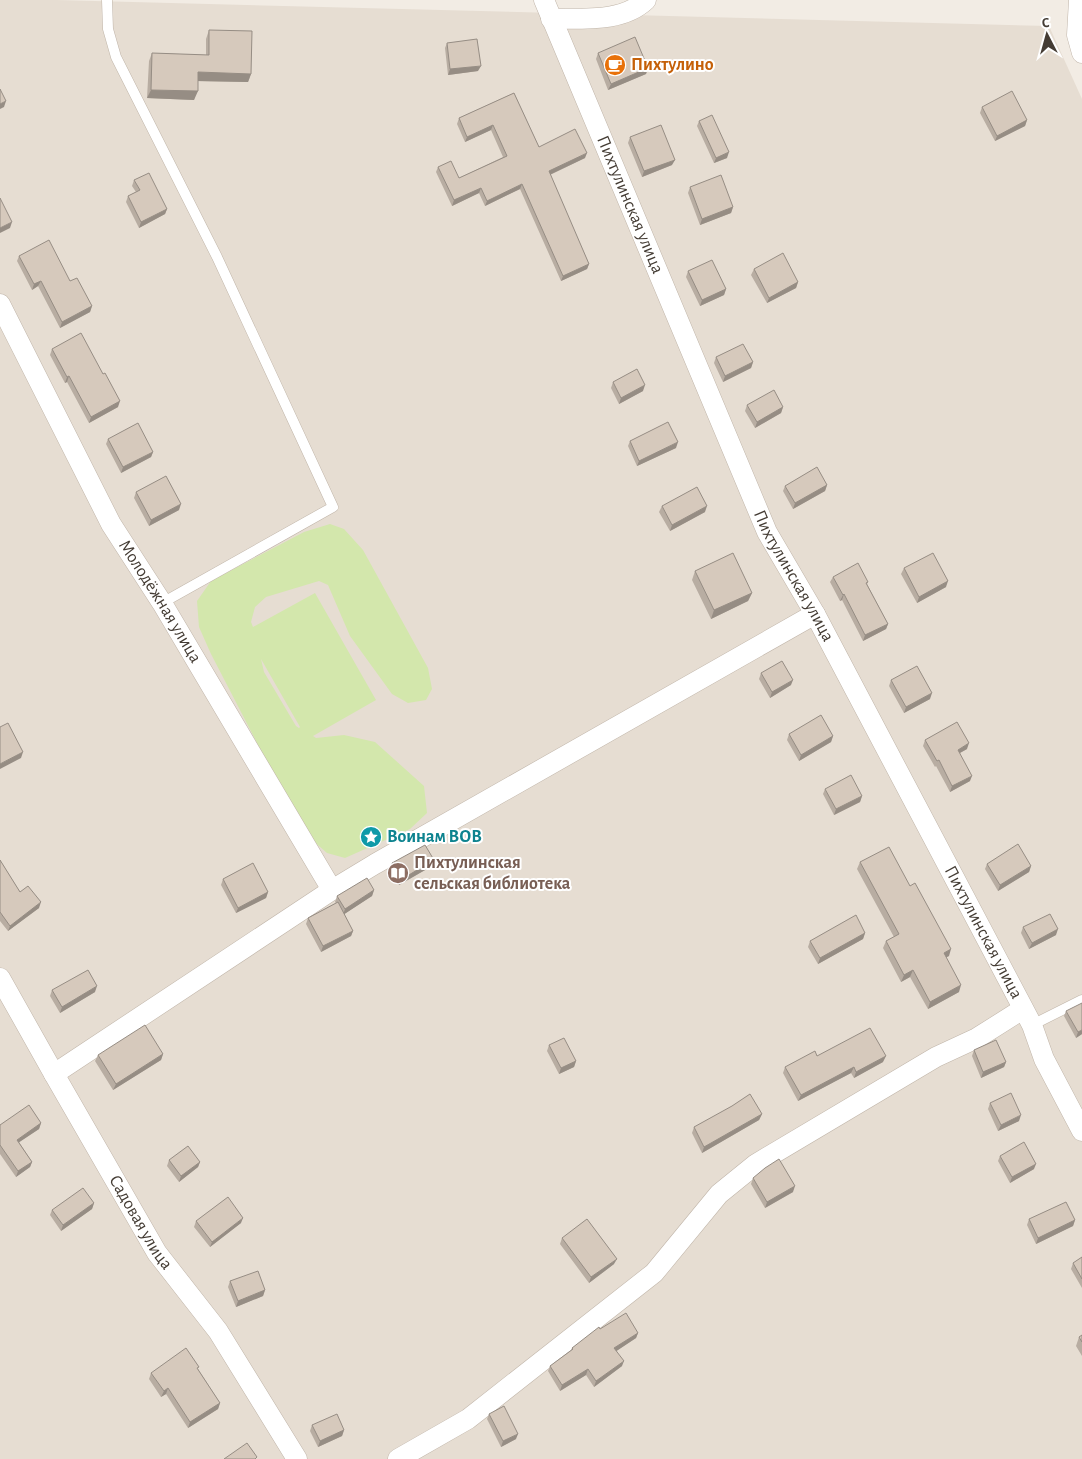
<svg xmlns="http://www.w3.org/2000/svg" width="1082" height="1459" viewBox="0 0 1082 1459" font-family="'Alegreya Sans',sans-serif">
  <rect width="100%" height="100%" fill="#f2ece4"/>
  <path fill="#e6ddd2" d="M0,0H57L1049,26L1082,99V1459H0Z"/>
  <path fill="#d3e7ac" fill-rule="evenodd" d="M330,524L344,529L363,550L428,668L432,689L426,700L408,703L392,694L350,636L328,585L319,581L266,597L255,607L251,622L253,627L315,593L376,700L313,736L316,738L344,735L375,742L424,786L427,813L410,829L345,858L327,853L303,832L211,654L199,627L197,601L211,581L304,532ZM261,659L300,727L299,728L296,726L264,672Z"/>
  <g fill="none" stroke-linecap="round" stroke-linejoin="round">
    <g stroke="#c0b5a9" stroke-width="11">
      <path id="service" d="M107,0L108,29L116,57L217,257L333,507L162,603
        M1032,1025L1082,1000"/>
    </g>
    <g stroke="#c0b5a9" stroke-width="21">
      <g id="minor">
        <path id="s1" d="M544,0L767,532L815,614L1032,1025L1044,1059L1082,1131"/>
        <path d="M1079,0L1077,35L1082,53"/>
        <path d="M551,19C581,18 622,23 646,0"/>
        <path id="s2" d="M0,304L111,524L162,603L332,890"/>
        <path id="s3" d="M0,978L54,1074L157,1253L218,1331L297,1459"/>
        <path d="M54,1074L332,890L375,864L815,614"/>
        <path d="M398,1459L468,1419L654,1273L719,1194L756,1164L936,1057L977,1038L1023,1009"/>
      </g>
    </g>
    <use href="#service" stroke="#fff" stroke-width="10"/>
    <use href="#minor" stroke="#fff" stroke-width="20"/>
  </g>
  <path fill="#b8ada2" d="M209,30L251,74L248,82L198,81L194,100L147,98L149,61L152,53L206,55V39Z
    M447,43L478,71L448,75L445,48Z
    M598,53L648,68L646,74L608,90L596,59Z
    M514,93L539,147L585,158L550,175L589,264L587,269L561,281L520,189L485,206L479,193L452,206L436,172L438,167L459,178L503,157L491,130L465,142L457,124L459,118Z
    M982,107L1027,120L1025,126L995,141L980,113Z
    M699,121L727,158L714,163L697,126Z
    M630,137L672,165L642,177L628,143Z
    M134,180L167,209L165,214L139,228L126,202L128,196L136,192L132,186Z
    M690,187L733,207L731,213L700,225L688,193Z
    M19,256L70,281L92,306L90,312L60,328L38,286L32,290L17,261Z
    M754,269L798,282L796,288L767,303L751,275Z
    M688,271L726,289L724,295L700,306L686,277Z
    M52,349L118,407L89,423L67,382L65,383L50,355Z
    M716,357L753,362L751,368L723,382L714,363Z
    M613,382L643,391L619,404L611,388Z
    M747,405L783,407L781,413L755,428L745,411Z
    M108,439L153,452L151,457L121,473L106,444Z
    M630,441L676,448L637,466L628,446Z
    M827,485L825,491L793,509L783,491L785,486Z
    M136,492L179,510L149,526L134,498Z
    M662,506L705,512L670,531L659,512Z
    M904,568L946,587L917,603L901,574Z
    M695,571L752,593L748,601L711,619L692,580Z
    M833,577L868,582L867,584L888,624L886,629L863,641L842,600L840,601L830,582Z
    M761,673L791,685L770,698L759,679Z
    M891,680L930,699L904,713L889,686Z
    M789,734L833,736L831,742L799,761L787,740Z
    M925,740L967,749L960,753L970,781L950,792L936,766L935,767L923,746Z
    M825,789L862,796L860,802L834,815L823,794Z
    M0,860L20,892L39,908L8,931L0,921Z
    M860,862L910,886L949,956L946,957L959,992L928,1009L910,977L901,982L883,948L886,941L894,937L857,869Z
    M392,863L432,866L399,885L390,869Z
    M987,864L1031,866L1029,872L998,891L985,869Z
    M223,879L268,892L266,898L236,913L221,885Z
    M374,890L372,896L344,914L353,931L351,936L321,952L306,924L308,918L336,903L335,902L337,896Z
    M1023,927L1056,935L1029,949L1021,933Z
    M865,933L863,939L818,964L808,947L810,941Z
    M52,990L95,992L60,1013L50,996Z
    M1066,1011L1082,1034L1076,1038L1064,1016Z
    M549,1045L576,1061L574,1067L559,1074L547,1051Z
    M974,1050L1006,1062L1004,1067L981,1078L972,1056Z
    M163,1054L161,1060L113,1090L95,1061L98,1055Z
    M817,1056L883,1062L854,1078L851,1073L798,1101L783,1073L785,1067Z
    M990,1103L1019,1121L998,1131L988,1109Z
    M762,1114L759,1120L702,1153L692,1133L694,1127Z
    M41,1123L39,1129L19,1142L32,1162L30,1167L16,1177L0,1154V1125Z
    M1000,1156L1034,1169L1010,1183L998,1161Z
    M169,1160L200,1162L198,1167L179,1182L167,1166Z
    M753,1178L793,1192L765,1208L751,1184Z
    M94,1203L92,1209L61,1231L50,1215L52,1210Z
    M1029,1219L1075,1220L1073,1226L1036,1244L1027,1225Z
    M196,1221L241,1223L210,1247L194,1227Z
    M562,1238L614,1264L589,1283L560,1244Z
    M1082,1257V1288L1071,1269L1073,1263Z
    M230,1281L265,1290L263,1296L236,1307L228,1287Z
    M600,1329L638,1333L636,1338L616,1351L622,1366L594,1387L586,1375L560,1391L548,1371L550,1366L571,1350L572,1348Z
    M1082,1335V1356L1076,1346L1079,1337Z
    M198,1369L220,1403L218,1409L188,1428L166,1394L161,1397L149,1379L151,1373Z
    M489,1414L516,1439L501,1447L487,1419Z
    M312,1425L344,1430L342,1436L318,1447L310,1431Z"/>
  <path fill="#968d84" d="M481,66L478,71L448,75L450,69Z
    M648,68L646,74L608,90L611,84Z
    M198,72L251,74L248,82L195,81Z
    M151,90L198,91L194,100L147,98Z
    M6,101L4,107L0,109V104Z
    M1027,120L1025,126L995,141L997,136Z
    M493,125L491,130L465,142L467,137Z
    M729,152L727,158L714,163L716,158Z
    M587,153L585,158L547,176L549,171Z
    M675,160L672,165L642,177L644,171Z
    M522,184L520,189L485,206L487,201Z
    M481,188L479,193L452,206L454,200Z
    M733,207L731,213L700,225L702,219Z
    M167,209L165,214L139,228L141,222Z
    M12,222L10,228L0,233V228Z
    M589,264L587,269L561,281L563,276Z
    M41,281L38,286L32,290L34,284Z
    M798,282L796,288L767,303L769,298Z
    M726,289L724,295L700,306L702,300Z
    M92,306L90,312L60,328L62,322Z
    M753,362L751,368L723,382L725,376Z
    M69,376L67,382L65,383L67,377Z
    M645,385L643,391L619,404L621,398Z
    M120,401L118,407L89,423L91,417Z
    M783,407L781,413L755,428L757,422Z
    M678,442L676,448L637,466L639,461Z
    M153,452L151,457L121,473L123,467Z
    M827,485L825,491L793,509L795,503Z
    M181,504L179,510L149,526L151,520Z
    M707,506L705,512L670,531L672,525Z
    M948,581L946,587L917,603L919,597Z
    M752,593L748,601L711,619L714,610Z
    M844,594L842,600L840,601L843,595Z
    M888,624L886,629L863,641L865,635Z
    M793,680L791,685L770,698L772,692Z
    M932,693L930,699L904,713L906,707Z
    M833,736L831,742L799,761L801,755Z
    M969,743L967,749L956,755L958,750Z
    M23,752L21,758L0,769V764Z
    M972,776L970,781L950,792L952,786Z
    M862,796L860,802L834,815L836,809Z
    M434,860L432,866L399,885L402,879Z
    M1031,866L1029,872L998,891L1000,885Z
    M374,890L372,896L343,915L345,909Z
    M268,892L266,898L236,913L238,908Z
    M41,902L39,908L8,931L10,926Z
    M1058,929L1056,935L1029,949L1032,943Z
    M353,931L351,936L321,952L323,946Z
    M865,933L863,939L818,964L820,958Z
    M951,949L949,956L941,960L944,953Z
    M913,970L910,977L901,982L904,975Z
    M961,985L959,992L928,1009L930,1002Z
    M97,986L95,992L60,1013L62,1007Z
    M1082,1030V1034L1076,1038L1078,1032Z
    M163,1054L161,1060L113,1090L116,1084Z
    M886,1056L883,1062L854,1078L856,1072Z
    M576,1061L574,1067L559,1074L561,1068Z
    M1006,1062L1004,1067L981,1078L983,1072Z
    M854,1067L851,1073L798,1101L801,1095Z
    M762,1114L759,1120L702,1153L704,1147Z
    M1021,1115L1019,1121L998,1131L1001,1125Z
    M41,1123L39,1129L15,1145L17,1140Z
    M32,1162L30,1167L16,1177L18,1171Z
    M200,1162L198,1167L179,1182L181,1176Z
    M1036,1164L1034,1169L1010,1183L1012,1177Z
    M795,1186L793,1192L765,1208L767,1202Z
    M94,1203L92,1209L61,1231L63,1225Z
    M243,1218L241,1223L210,1247L212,1242Z
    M1075,1220L1073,1226L1036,1244L1038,1238Z
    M617,1259L614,1264L589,1283L591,1277Z
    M265,1290L263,1296L236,1307L238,1301Z
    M638,1333L636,1338L612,1354L614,1348Z
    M624,1361L622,1366L594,1387L596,1381Z
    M588,1369L586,1375L560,1391L562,1385Z
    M168,1388L166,1394L161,1397L164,1391Z
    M220,1403L218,1409L188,1428L190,1422Z
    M344,1430L342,1436L318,1447L320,1441Z
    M518,1434L516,1439L501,1447L503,1441Z"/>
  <path fill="#d6c9bc" stroke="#968d84" d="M209,30L252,31L251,74L198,72V91L151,90L152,53L209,55Z
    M635,37L648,68L611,84L598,53Z
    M477,39L481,66L450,69L447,43Z
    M0,89L6,101L0,104Z
    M1012,91L1027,120L997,136L982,107Z
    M514,93L539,147L575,129L587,153L549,171L589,264L563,276L522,184L487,201L481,188L454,200L438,167L451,161L459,178L507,156L493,125L467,137L459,118Z
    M712,115L729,152L716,158L699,121Z
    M661,125L675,160L644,171L630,137Z
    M149,173L167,209L141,222L128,196L140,190L134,180Z
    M721,175L733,207L702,219L690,187Z
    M0,198L12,222L0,228Z
    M49,240L70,281L77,278L92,306L62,322L41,281L34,284L19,256Z
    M783,253L798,282L769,298L754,269Z
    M712,260L726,289L702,300L688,271Z
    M81,333L103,374L105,373L120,401L91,417L69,376L67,377L52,349Z
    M743,344L753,362L725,376L716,357Z
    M637,369L645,385L621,398L613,382Z
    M774,390L783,407L757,422L747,405Z
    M668,422L678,442L639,461L630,441Z
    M138,423L153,452L123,467L108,439Z
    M817,467L827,485L795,503L785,486Z
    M166,476L181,504L151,520L136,492Z
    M697,487L707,506L672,525L662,506Z
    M733,553L752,593L714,610L695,571Z
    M933,553L948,581L919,597L904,568Z
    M858,563L868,582L866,583L888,624L865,635L844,594L843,595L833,577Z
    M782,661L793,680L772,692L761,673Z
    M917,666L932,693L906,707L891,680Z
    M821,715L833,736L801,755L789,734Z
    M957,722L969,743L958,750L972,776L952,786L939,760L937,761L925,740Z
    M8,723L23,752L0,764V727Z
    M851,775L862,796L836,809L825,789Z
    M1018,844L1031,866L1000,885L987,864Z
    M425,845L434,860L402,879L392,863Z
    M889,847L910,886L915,883L951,949L944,953L961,985L930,1002L913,970L904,975L886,941L899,934L860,862Z
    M0,860L20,892L28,886L41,902L10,926L0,912Z
    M253,863L268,892L238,908L223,879Z
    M367,878L374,890L345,909L337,896Z
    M338,902L353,931L323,946L308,918Z
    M1050,914L1058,929L1032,943L1023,927Z
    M856,915L865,933L820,958L810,941Z
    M88,970L97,986L62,1007L52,990Z
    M1082,1003V1030L1078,1032L1066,1011Z
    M145,1025L163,1054L116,1084L98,1055Z
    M870,1028L886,1056L856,1072L854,1067L801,1095L785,1067L815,1051L817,1056Z
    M564,1038L576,1061L561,1068L549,1045Z
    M996,1040L1006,1062L983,1072L974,1050Z
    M1011,1093L1021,1115L1001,1125L990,1103Z
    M750,1094L762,1114L704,1147L694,1127L732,1106Z
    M29,1105L41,1123L17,1140L32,1162L18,1171L0,1145V1125Z
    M1024,1142L1036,1164L1012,1177L1000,1156Z
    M188,1146L200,1162L181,1176L169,1160Z
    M779,1159L795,1186L767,1202L753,1178L765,1168Z
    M83,1188L94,1203L63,1225L52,1210Z
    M228,1197L243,1218L212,1242L196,1221Z
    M1066,1202L1075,1220L1038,1238L1029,1219Z
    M587,1219L617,1259L591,1277L562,1238Z
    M1082,1257V1279L1073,1263Z
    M258,1271L265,1290L238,1301L230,1281Z
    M626,1313L638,1333L614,1348L624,1361L596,1381L588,1369L562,1385L550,1366L573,1349L572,1348L599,1327L600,1329Z
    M1082,1335V1342L1079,1337Z
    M186,1348L199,1367L197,1368L220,1403L190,1422L168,1388L164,1391L151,1373Z
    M504,1406L518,1434L503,1441L489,1414Z
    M337,1414L344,1430L320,1441L312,1425Z
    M247,1443L257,1457L255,1459H224Z"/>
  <defs>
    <g id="cafe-disc" transform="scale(1.125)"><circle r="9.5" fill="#e8710a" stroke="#fff"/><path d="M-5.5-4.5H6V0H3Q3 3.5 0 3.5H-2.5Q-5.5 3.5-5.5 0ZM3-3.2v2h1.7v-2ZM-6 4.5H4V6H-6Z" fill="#fff"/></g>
    <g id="sight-disc" transform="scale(1.125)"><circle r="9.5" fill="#0f9aa8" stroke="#fff"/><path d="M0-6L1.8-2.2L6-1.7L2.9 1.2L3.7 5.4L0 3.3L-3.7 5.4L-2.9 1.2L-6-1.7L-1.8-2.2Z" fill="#fff"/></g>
    <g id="library-disc" transform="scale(1.125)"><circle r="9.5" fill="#8d6e63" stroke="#fff"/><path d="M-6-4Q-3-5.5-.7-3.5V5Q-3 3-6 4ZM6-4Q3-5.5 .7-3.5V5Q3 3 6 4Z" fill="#fff"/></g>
  </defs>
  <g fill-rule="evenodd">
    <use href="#cafe-disc" x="615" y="65"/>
    <use href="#sight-disc" x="371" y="837"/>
    <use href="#library-disc" x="398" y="873"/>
  </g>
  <g text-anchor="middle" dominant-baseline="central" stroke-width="4" stroke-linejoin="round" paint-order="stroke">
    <g font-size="18" font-weight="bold" fill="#c56008" stroke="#fff" text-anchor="start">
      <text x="631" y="65">Пихтулино</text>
    </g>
    <g font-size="18" fill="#443c34" stroke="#fff">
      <text stroke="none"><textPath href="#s1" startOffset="222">Пихтулинская улица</textPath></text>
      <text stroke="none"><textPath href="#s1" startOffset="628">Пихтулинская улица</textPath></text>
      <text stroke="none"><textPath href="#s2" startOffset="338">Молодёжная улица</textPath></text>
      <text stroke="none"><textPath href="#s1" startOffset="1032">Пихтулинская улица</textPath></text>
      <text stroke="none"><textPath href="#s3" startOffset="282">Садовая улица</textPath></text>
    </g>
    <g font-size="18" font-weight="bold" fill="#0d838f" stroke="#fff" text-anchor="start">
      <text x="387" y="837">Воинам ВОВ</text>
    </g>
    <g font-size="18" font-weight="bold" fill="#785e54" stroke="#fff" text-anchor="start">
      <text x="414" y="863">Пихтулинская<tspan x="414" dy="21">сельская библиотека</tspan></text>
    </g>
  </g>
  <g transform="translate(1047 35) rotate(354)" stroke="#ffffff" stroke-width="4" paint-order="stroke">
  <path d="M0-4L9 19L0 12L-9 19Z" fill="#443c34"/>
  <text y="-8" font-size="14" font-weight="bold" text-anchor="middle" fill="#443c34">С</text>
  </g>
</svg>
